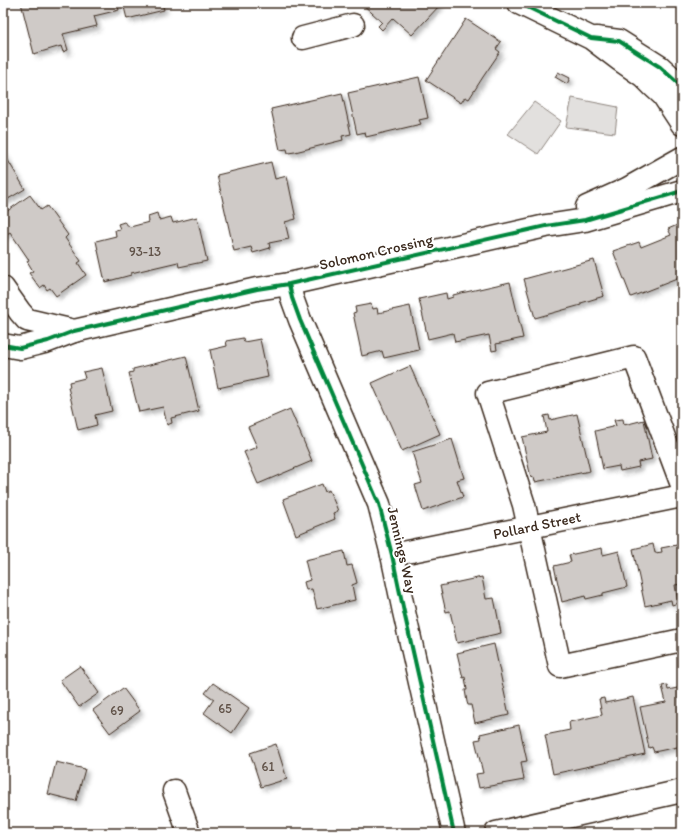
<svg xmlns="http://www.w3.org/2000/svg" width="685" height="836" viewBox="0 0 685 836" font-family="Itim,sans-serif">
  <defs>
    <filter id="shadow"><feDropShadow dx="3.5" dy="3.5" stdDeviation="2" flood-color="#0004"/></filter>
  </defs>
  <rect width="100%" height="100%" fill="#fff"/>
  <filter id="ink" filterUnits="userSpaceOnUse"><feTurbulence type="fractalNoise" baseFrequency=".025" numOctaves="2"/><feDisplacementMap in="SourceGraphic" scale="8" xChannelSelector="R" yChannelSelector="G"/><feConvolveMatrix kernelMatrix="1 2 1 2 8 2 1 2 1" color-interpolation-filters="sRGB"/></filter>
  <g filter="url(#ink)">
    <path fill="#e2e0de" stroke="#8e857e" d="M572,98L618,107L615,133L566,127Z
      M534,102L561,121L538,154L508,134Z"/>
    <path fill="#cfcac7" stroke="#3b2a1e" filter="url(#shadow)" d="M21,3H117L119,10L94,16L97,26L63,34L68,50L63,52L61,46L34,54Z
      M123,3H162L164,10L127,19Z
      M361,3H438L440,5L412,35L393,18L382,30L378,26L382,22Z
      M466,19L501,42L496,49L500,52L483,77L469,99L465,97L461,103L426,80Z
      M558,72L570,78L567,84L555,77Z
      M419,77L428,118L419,120L421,124L366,137L365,132L357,134L348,93Z
      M342,93L351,134L342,136L343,140L295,152L288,153L287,149L280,150L271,109Z
      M3,152L25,189L3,202Z
      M271,162L275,179L287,176L296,219L285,222L289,239L269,243L270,248L253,253L251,247L234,251L217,175Z
      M30,195L41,210L47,206L68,235L65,238L81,261L78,263L86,275L56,296L50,288L47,290L44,285L40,288L29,273L33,271L27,261L29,260L10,232L4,236L3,234V214Z
      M157,213L159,220L171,217L173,223L197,217L207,261L179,267L178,262L131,273V275L105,282L96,241L116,236L115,230L120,229L118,224L124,222L130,227L149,222L148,216Z
      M682,223V277L631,297L613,251L639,242L641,247L671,235L668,229Z
      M594,260L604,296L581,303V305L535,318L524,279Z
      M510,282L523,338L496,344L497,350L492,351L489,335L455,342L453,333L428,339L419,299L446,293L447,299L453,297V295L457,294Z
      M371,304L373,309L377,308L378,313L410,306L419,350L384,358L382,351L362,356L353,313L356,312L355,307Z
      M243,338L244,342L260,339L268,377L218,388L210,350L227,346L226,341Z
      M186,356L199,411L171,418L172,423L167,425L163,407L139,412L129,373L133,372V369Z
      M410,366L440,434L402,451L372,383Z
      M102,368L112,411L95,415L97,425L78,430L68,387H70L69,382L85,378L83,372Z
      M290,409L312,461L258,484L244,452L257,447L248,427Z
      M577,414L590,471L535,482L534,477L531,478L522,437L547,432L544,416L549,415L550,420Z
      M623,419L624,425L644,420L652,459L638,462L639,467L620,471L619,466L603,469L595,431L616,426L614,420Z
      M452,439L464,478L457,480L463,497L423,511L415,485L422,483L412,452Z
      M322,484L325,492L329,490L336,506L338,511L333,513L335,519L296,535L283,499Z
      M653,544L655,553L662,552L661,548L682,544V584L675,585L678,603L672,605L671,600L645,606L633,549Z
      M602,548L603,555L619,551L627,587L603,593V595L586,599L585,596L562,602L554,566L571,562L569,555Z
      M344,551L347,566L352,565L356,579L357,583L352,585L355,600L317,609L312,589L306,590L304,582L310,580L305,560Z
      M482,577L486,599L494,598L501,633L457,643L450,611L446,612L440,586Z
      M494,644L509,715L475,723L471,705H468L467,702L465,690H467L465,677L463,678L457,653Z
      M80,666L99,693L79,707L60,680Z
      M213,683L249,708L232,733L204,713L214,699L205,693Z
      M667,685L668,690L682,687V746L654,752L652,747L649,748L640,707L666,702L662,686Z
      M123,688L140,711L110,733L93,710Z
      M633,697L645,754L553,774L545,735L570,730L569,722L602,715L599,699L604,698L605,703Z
      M519,725L527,761L521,762L524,780L479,788L476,774L483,773L475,740L481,739L480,734Z
      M276,744L287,779L261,787L250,753Z
      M56,762L85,769L76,801L48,794Z"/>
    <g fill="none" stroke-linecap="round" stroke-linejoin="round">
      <g stroke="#3b2a1e" stroke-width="25">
        <g id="minor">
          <path d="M519,3L591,38L620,60L643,76L652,85L663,95L682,124"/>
          <path d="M303,38L353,25"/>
          <path d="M596,38L619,41L660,67L682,87"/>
          <path d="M587,207L627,189L682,158"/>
          <path d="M289,284L292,298L300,320L379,504L392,555L404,612L454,833"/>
          <path d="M3,288L20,312L27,320L74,331"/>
          <path d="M3,345L20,348L48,341L74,331L257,289L289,284L546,226L585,220L682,191"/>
          <path d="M682,485L634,357L488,393L524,505L560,666L682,640"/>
          <path id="s1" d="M392,555L682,496"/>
          <path d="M174,791L189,833"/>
          <path d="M496,833L682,791"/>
        </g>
      </g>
      <use href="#minor" stroke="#fff" stroke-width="22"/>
      <g stroke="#fff" stroke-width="6">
        <path id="cycleway" d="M519,3L591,38L619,41L660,67L682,87
          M289,284L292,298L300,320L379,504L392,555L404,612L454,833
          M3,345L20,348L48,341L74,331L257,289L289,284L546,226L585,220L682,191"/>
      </g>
      <use href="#cycleway" stroke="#00873e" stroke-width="4"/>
    </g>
  </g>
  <g text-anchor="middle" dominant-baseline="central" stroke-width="4" stroke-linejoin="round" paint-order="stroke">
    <g font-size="13" fill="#605248">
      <text x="145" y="251">93-13</text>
      <text x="225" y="708">65</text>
      <text x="117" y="710">69</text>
      <text x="268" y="766">61</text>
    </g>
    <g font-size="15" fill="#3b2a1e" stroke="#fff">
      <text transform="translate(376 252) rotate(-13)">Solomon Crossing</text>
      <text stroke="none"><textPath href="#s1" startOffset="148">Pollard Street</textPath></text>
      <text transform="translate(402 550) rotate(77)">Jennings Way</text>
    </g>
  </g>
  <rect width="685" height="836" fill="none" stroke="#fff" stroke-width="16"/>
  <rect x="8" y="8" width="669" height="820" fill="none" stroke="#3b2a1e" stroke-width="1.5" filter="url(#ink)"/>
</svg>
